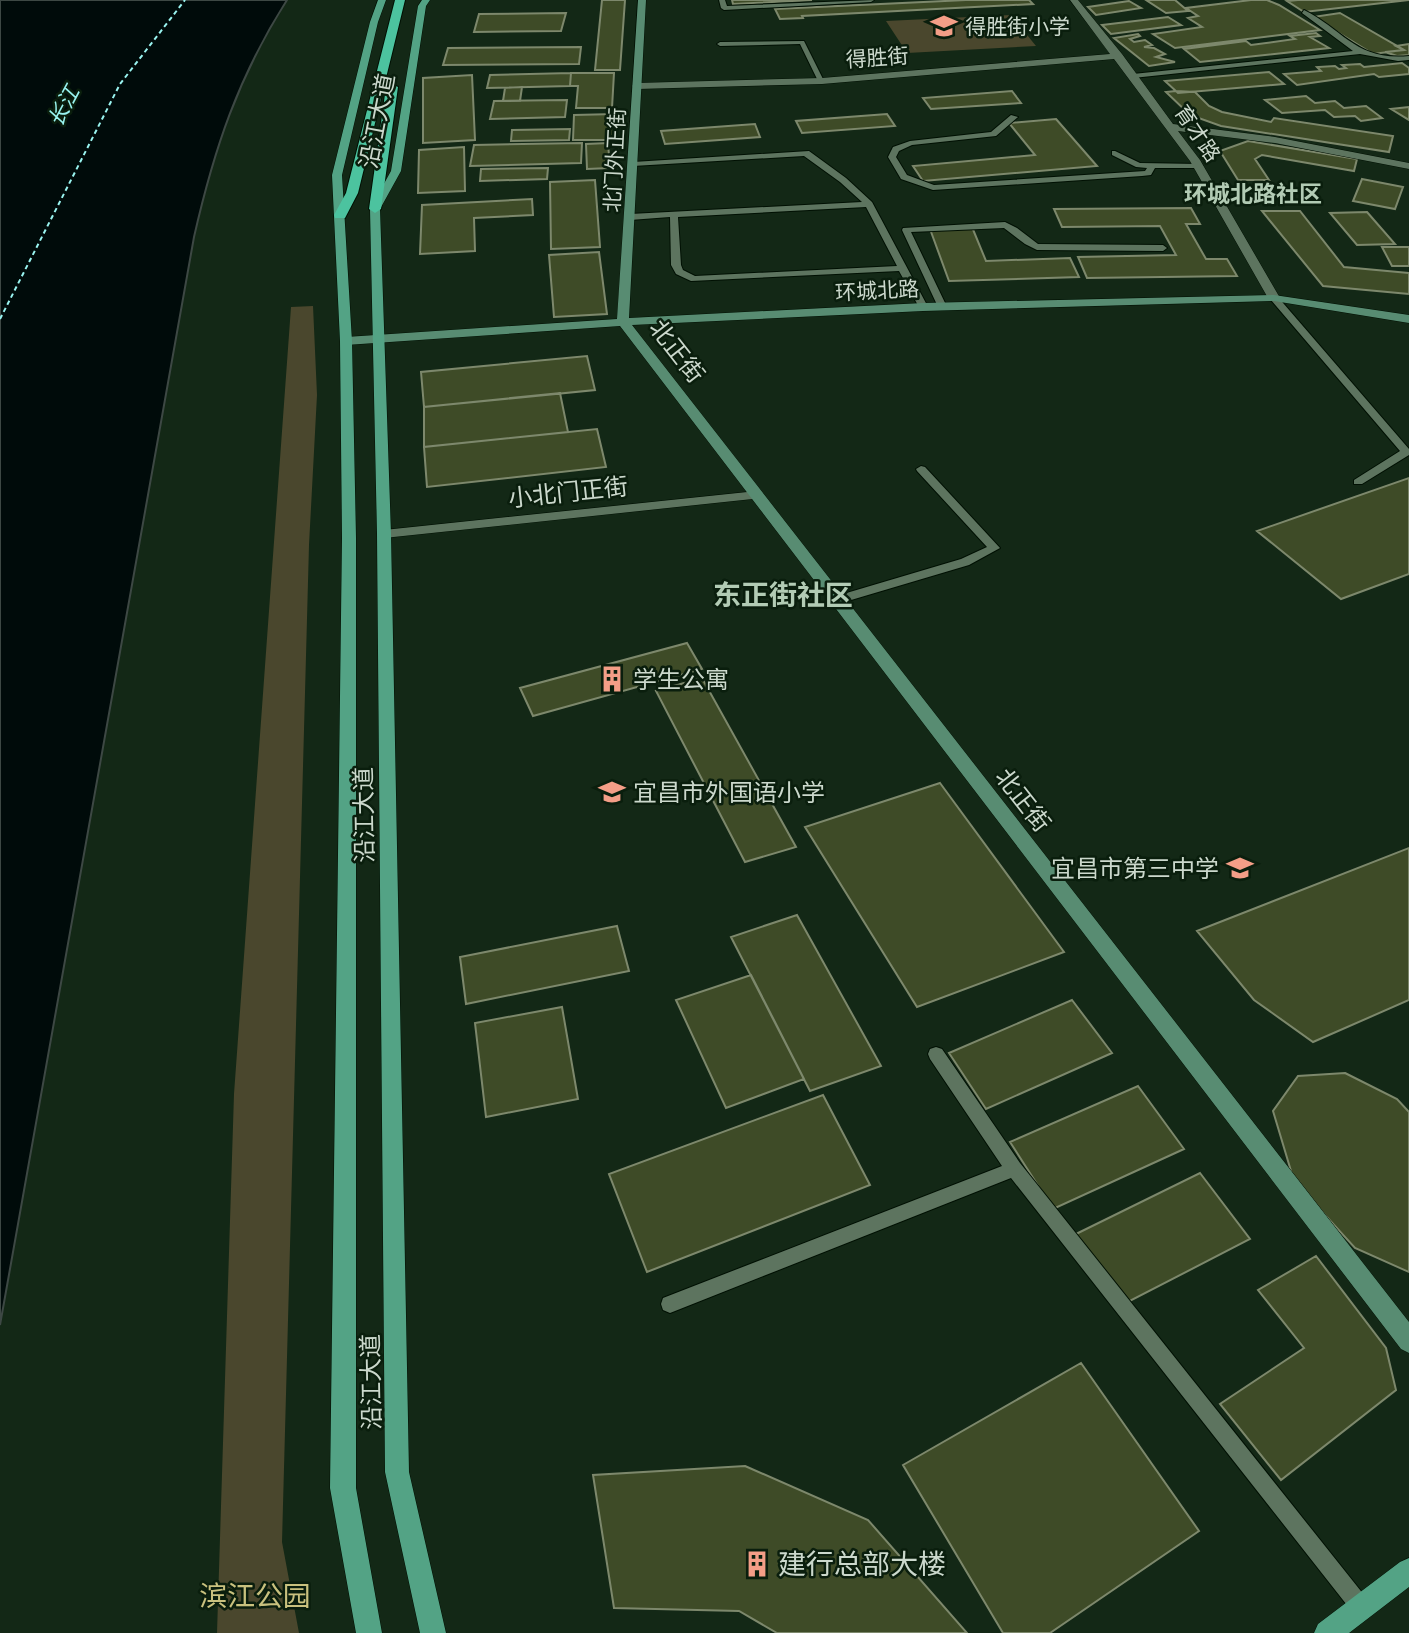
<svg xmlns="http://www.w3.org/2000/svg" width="1409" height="1633" viewBox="0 0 1409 1633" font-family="'Asap Condensed','Noto Sans SC',sans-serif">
  <rect width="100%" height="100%" fill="#132816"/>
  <path fill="#4a472d" d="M1011,15L1036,46L907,53L886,21Z
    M313,306L317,395L309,545L282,1542L299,1633H217L234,1094L291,307Z"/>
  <path fill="#000b0a" stroke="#3d4844" stroke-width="2" d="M0,0H287C238,77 214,149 194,237L0,1325Z"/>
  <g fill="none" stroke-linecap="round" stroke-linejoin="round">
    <path stroke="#99f4f0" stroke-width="2" stroke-dasharray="4.5 3.5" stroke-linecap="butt" d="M0,319L120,84L185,0"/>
  </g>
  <path fill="#3e4b27" stroke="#7d886c" stroke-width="2" d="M602,0H625L620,70H595Z
    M732,0H812L733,4Z
    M966,0H1029L1033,4L802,16L803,18L780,19L775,9Z
    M1146,0H1175L1188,11L1166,13Z
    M1251,0H1267L1279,5L1320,30L1175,48L1153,34L1202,27L1188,18L1198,16L1186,8Z
    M1298,0H1409L1304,12L1287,1Z
    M1129,1L1141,8L1096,15L1088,7Z
    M566,13L561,31L474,32L479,14Z
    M1340,13L1404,50L1373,54L1313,17Z
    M1168,17L1181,25L1111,34L1102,25Z
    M1316,33L1320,36L1310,37L1329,48L1200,62L1184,49L1246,41L1251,45L1295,39L1290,36Z
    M1138,34L1140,36L1130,39L1134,42L1145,40L1152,45L1144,47L1154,48L1165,54L1156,57L1175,62L1149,66L1114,38Z
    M1409,44V55L1397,56L1385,52L1404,50L1396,46Z
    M581,47L579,64L443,65L448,48Z
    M1402,63L1409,68V74L1379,77L1374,74L1297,85L1284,74L1321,71L1317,67L1335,66L1339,69L1346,68L1342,65L1360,64L1364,67Z
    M1269,72L1284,84L1178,93L1165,81Z
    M571,73L570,86L487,88L490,75Z
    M571,73H614L612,108H576L578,86H570Z
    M472,75L475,140L423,143V78Z
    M522,87L520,101H503L505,88Z
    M1012,91L1021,103L931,109L923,98Z
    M1176,91L1195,92L1209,106L1222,112L1271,122L1274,118L1393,136L1389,152L1221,126L1190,115L1166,92Z
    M1306,96L1315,103L1335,101L1344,108L1366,106L1382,118L1361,121L1355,116L1334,117L1325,110L1282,113L1265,100Z
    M567,100L565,117L490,119L494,101Z
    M1409,107V120L1391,109Z
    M615,114V140H573L574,115Z
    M887,114L895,126L802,133L796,121Z
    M1056,119L1097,166L923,181L913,166L1035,155L1009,123Z
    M755,124L760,137L665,144L661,131Z
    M570,129L569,140L511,141L512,130Z
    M1248,141L1357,159L1354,171L1262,155L1255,159L1269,180H1238L1220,151Z
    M582,143L581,163L470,166L474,145Z
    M608,143L610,168L587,169L586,144Z
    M464,147L465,191L418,193L419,150Z
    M548,168L547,179L480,181L481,169Z
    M1362,179L1403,187L1395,209L1353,201Z
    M595,180L600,247L551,249L550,182Z
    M532,199L533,215L474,218L475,251L420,254L422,205Z
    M1191,208L1200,224H1186L1206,259H1227L1237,276L1087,278L1078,257L1176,255L1160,226L1062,227L1054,209Z
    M1262,211H1300L1344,267L1409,273V294L1323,286Z
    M1367,212L1395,244L1357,245L1330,213Z
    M972,227L986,261L1070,258L1079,277L949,281L930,229Z
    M1382,247H1409V266H1392Z
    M599,252L607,314L554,317L549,255Z
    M587,356L595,390L424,407L421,372Z
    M560,393L568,432L424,447V407Z
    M597,429L606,467L427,487L424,447Z
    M1409,478V574L1341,599L1257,531Z
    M687,643L702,669L533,716L520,688Z
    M702,678L796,847L745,862L656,691Z
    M940,783L1064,952L917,1007L805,827Z
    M1409,848V1000L1313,1042L1254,1000L1197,931Z
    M797,915L881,1066L810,1091L731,937Z
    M617,926L629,971L466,1004L460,957Z
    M751,975L804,1079L726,1108L676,1000Z
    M1072,1000L1112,1053L986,1109L949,1053Z
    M562,1007L578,1099L486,1117L475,1023Z
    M1345,1073L1397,1099L1409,1112V1272L1355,1248L1294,1181L1273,1111L1298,1076Z
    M1138,1086L1184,1149L1053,1209L1010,1142Z
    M823,1095L870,1185L647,1272L609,1174Z
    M1200,1173L1250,1239L1122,1305L1074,1235Z
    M1316,1256L1386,1348L1396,1390L1281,1480L1220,1404L1304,1348L1258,1290Z
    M1081,1363L1199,1531L1050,1633H1003L903,1465Z
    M745,1466L868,1520L967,1633H777L739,1611L614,1608L593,1475Z"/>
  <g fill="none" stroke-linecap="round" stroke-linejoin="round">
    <g stroke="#011003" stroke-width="2">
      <path id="lane" d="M719,0H725L727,6L874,0L871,2L724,10L721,8Z
        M1304,10C1344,30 1356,61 1409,56V60L1398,61L1360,54L1133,78L1129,76L1133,74L1353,51L1302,13Z
        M804,41L825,83L818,81L800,44L720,46L717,44L720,42Z
        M1011,115L1018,117L996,136L912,145L899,151L896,157L907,175L934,185L1145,171L1147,168L1136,167L1112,155V151H1115L1140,163L1199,164L1203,166L1199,168H1155L1151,175L1142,176L933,190L901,179L888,157L893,147L910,141L991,132Z
        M809,151L846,178L872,202L928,307L926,309H920L899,271L691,281L676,274L671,265L670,217L630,220L626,217L630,214L862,202L840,182L804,156L633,166L629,164L633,162ZM866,207L897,266L695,276L683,270L681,265L678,217Z
        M1005,222L1017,228L1038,244L1163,245L1167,248L1163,251L1037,250L1025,244L1004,228L911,232L947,307L939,309L902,230L903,228Z
        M1271,296H1277L1409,449V455L1362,484H1354V480L1400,451L1271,300Z
        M921,466L925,467L1000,548L969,565L841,603H833L831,600L833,597L961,559L987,547L917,471L916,469Z
        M936,1047L942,1049L1020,1163L1368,1600L1372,1607L1368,1614L1361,1618L1354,1614L1011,1178L670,1313L663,1310L661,1304L663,1298L1002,1166L930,1059L928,1054L930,1049Z"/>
    </g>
    <g stroke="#011003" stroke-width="1">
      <path id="street" d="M1070,0H1078L1122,54L1173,124L1275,137L1409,163V169L1275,143L1178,131L1200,160L1280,298L1274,301L1268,298L1190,161L1114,59L822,84L637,89L632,86L637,83L822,78L1110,54Z
        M757,491L762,492V498L384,538L377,534L384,530Z"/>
    </g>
    <g stroke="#011003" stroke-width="1">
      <path id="secondary" d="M638,0H646L629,318L923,303L1274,295L1409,315V323L1274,301L923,311L632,325L1409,1322V1353L1401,1349L620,326L346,345L340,341L346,337L617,319Z"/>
    </g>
    <g stroke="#011003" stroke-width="1">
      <path id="primary" d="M378,0H386L378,22L342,175L352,341L356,538V1488L382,1633H356L330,1488L342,538L340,341L332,175L370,22Z
        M422,0H430L426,6L401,171L380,209L391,534L409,1472L446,1633H420L385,1472L377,534L370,209L391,171L418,6Z
        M1409,1558V1587L1349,1633H1314L1318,1624L1400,1562Z"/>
    </g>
    <g stroke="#011003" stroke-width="2">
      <path id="highway" d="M395,0H405L358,193L345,218H335L334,215L346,193Z
        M392,84L398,87L381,209L375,213L369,209L386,87Z"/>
    </g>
    <use href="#lane" fill="#5d745f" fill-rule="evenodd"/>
    <use href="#street" fill="#5d745f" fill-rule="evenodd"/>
    <use href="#secondary" fill="#588c72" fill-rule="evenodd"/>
    <use href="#primary" fill="#53a385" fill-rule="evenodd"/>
    <use href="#highway" fill="#4cc39f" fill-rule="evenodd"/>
  </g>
  <defs>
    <g id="school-bare" transform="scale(2.1)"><path d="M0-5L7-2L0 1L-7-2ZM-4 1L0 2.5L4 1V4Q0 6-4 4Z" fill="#f49e87" stroke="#0a1e0d" stroke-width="2.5" paint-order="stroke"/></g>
    <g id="building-bare" transform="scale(2.1)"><path d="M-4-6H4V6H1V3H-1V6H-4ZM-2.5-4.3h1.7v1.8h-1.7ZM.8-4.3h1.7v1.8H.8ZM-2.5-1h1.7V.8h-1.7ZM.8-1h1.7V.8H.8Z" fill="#f49e87" stroke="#0a1e0d" stroke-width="2.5" paint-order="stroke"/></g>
  </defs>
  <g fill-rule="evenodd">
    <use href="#school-bare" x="944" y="26"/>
    <use href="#building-bare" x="612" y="679"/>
    <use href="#school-bare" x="612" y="792"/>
    <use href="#school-bare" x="1240" y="868"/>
    <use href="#building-bare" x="757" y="1564"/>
  </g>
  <g text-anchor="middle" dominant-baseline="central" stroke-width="5" stroke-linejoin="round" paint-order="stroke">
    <g font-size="21" fill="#cbd8cc" stroke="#0a1e0d" text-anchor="start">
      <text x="965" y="26">得胜街小学</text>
    </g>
    <g font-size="21" fill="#cbd8cc" stroke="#0a1e0d">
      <text transform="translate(877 57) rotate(-4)">得胜街</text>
      <text transform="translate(1198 133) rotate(56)">育才路</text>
      <text transform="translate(614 160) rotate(-87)">北门外正街</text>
      <text transform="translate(877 290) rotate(-3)">环城北路</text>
    </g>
    <g font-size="21" font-style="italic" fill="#99f4f0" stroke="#0a1e0d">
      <text transform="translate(63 106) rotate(-62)">长江</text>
    </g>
    <g font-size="23" font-weight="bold" fill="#b2cbb4" stroke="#0a1e0d">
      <text x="1253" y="194">环城北路社区</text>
    </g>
    <g font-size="24" fill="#cbd8cc" stroke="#0a1e0d">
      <text transform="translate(377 121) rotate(-79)">沿江大道</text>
      <text transform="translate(677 351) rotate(52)">北正街</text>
      <text transform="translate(568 492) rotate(-6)">小北门正街</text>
      <text transform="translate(1023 800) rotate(52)">北正街</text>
      <text transform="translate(364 815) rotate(-91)">沿江大道</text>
      <text transform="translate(371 1382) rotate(-91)">沿江大道</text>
    </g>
    <g font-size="24" fill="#cbd8cc" stroke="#0a1e0d" text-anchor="start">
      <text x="633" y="679">学生公寓</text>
      <text x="633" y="792">宜昌市外国语小学</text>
      <text x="1219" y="868" text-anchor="end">宜昌市第三中学</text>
    </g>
    <g font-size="28" font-weight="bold" fill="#b2cbb4" stroke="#0a1e0d">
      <text x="783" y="595">东正街社区</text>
    </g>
    <g font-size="28" fill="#cbd8cc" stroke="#0a1e0d" text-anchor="start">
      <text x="778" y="1564">建行总部大楼</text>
    </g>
    <g font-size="28" fill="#c9c17e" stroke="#0a1e0d">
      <text x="255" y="1596">滨江公园</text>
    </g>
  </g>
</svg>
